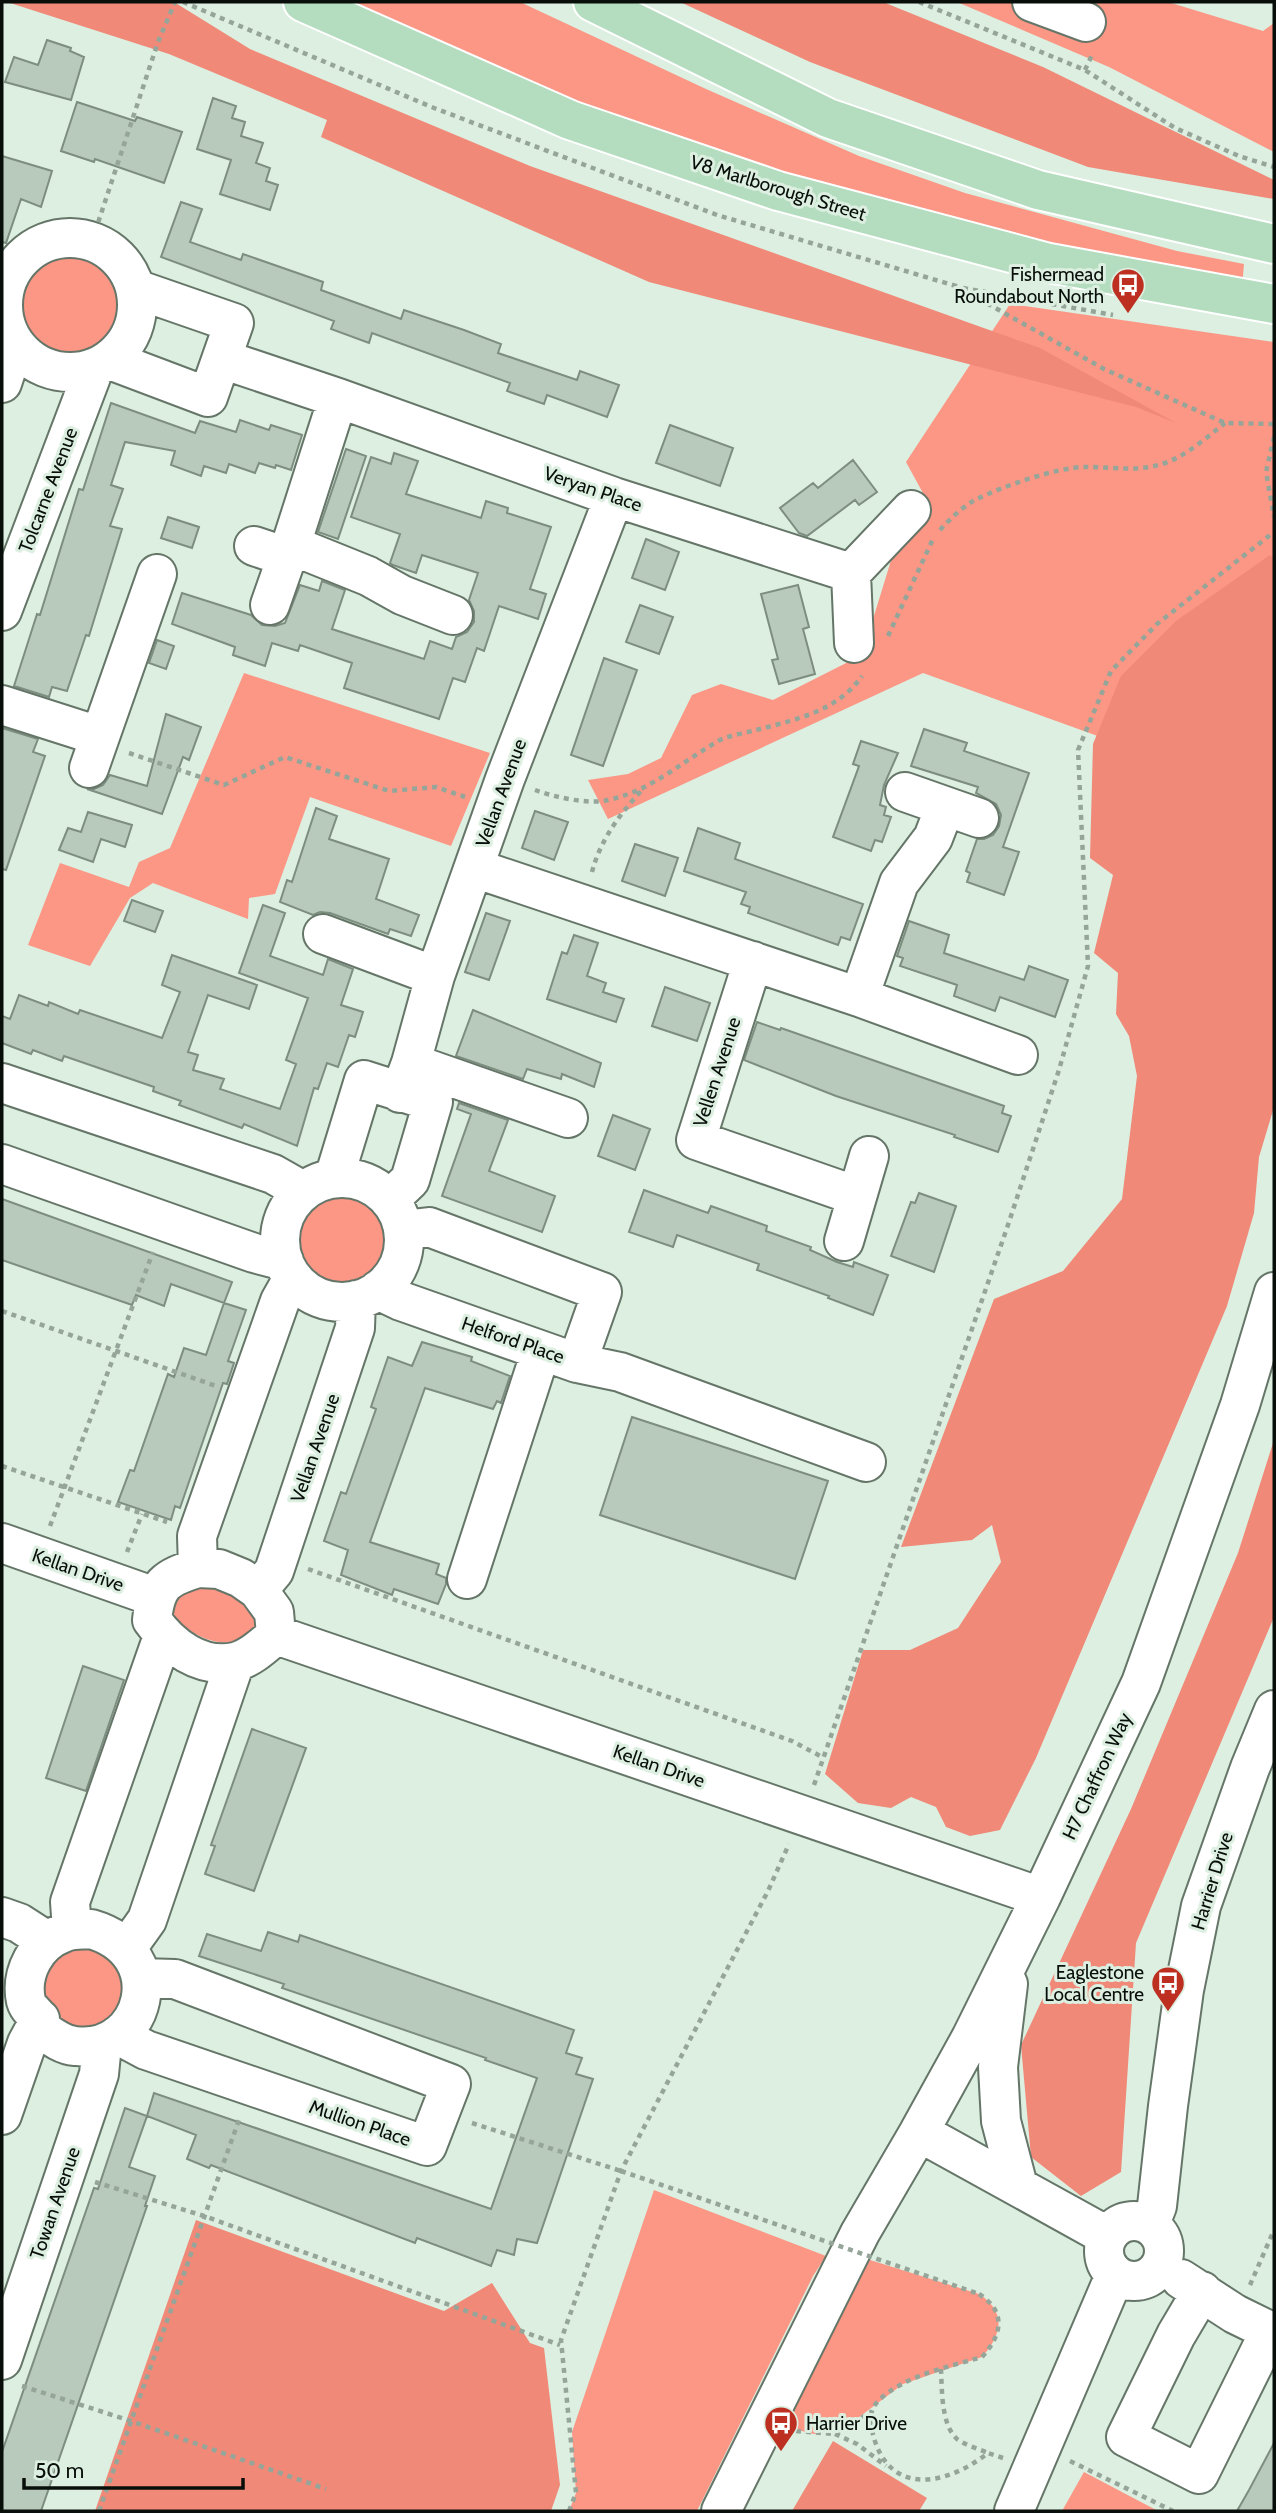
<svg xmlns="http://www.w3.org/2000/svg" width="1276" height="2513" viewBox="0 0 1276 2513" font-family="Cabin,sans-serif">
  <rect width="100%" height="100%" fill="#dcefe0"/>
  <path fill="#fc9685" d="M326,2H520L706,89L859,156L965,193L1177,251L1244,264L1242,287C1109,260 976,233 846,194C669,142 496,72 326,2Z
    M957,2H1168L1263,31L1274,23V152L1109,67Z
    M17 302a53 53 0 1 1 106 0a53 53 0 1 1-106 0Z
    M1010,304L1274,342V571L1106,739L923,673L608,819L588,780L628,774L661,758L692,695L721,684L773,700L862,655L893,554L930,506L906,462Z
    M244,673L490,753L451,846L310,797L275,894L249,898L248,919L153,883L130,898L90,966L28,945L60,863L129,887L139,862L170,848Z
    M295 1240a46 46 0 1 1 92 0a46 46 0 1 1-92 0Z
    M200,1586C224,1588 255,1599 256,1627C252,1631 248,1637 244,1639C219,1651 183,1632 171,1611L176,1593Z
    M70,1946L99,1948L121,1970C121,1978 124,1989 123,1998C120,2018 90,2036 70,2028C62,2025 54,2017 47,2012C39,1970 34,1971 70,1946Z
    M654,2190L826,2256L813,2276L697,2511H569L576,2493L572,2432Z
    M854,2255L979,2294C1007,2312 1002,2335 982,2357L903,2384L846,2427L814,2434L765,2422Z
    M1084,2472L1158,2511H1062Z"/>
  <path fill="#f08978" d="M7,2H174L250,49L530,166L1040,348L1176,423L1136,407L649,282L321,137L327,120L169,54Z
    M680,2H883L1043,67L1274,180V199L1088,167L810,62Z
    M1270,555L1274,559V1107L1259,1157L1254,1213L1227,1306L1036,1758L1000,1830L970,1836L946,1827L936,1807L911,1797L891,1808L858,1803L825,1774L863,1650H910L958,1628L1001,1562L992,1525L972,1540L901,1547L994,1299L1063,1271L1122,1199L1137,1076L1129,1036L1116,1014L1118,973L1094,953L1113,875L1090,858L1093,744L1121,676L1176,621Z
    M1274,1440V1617L1136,1943L1121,2172L1081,2196L1031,2157L1021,2045L1131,1809L1238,1553Z
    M196,2220L444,2311L492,2283L530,2343L544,2348L560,2485L551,2511H95Z
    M833,2441L927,2498L919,2511H792Z"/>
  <path fill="#b8cabc" stroke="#7d8e81" stroke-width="2" d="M47,40L71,48L70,51L84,57L71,100L5,82L14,57L38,65Z
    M213,98L236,106L232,118L245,122L241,136L263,143L256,163L270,168L266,181L278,185L270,210L220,194L231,160L197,149Z
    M77,102L135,121L137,117L182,132L164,183L95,159L94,162L61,151Z
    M2,156L52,171L41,207L21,199L6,243L2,242Z
    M181,202L202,209L190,242L241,260L243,254L323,282L321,290L401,319L404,310L464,330L501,344L498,353L577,380L580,371L619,385L607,417L547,395L544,404L507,391L510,383L372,333L369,343L331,329L334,321L161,257Z
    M111,403L195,433L200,421L236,432L240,420L269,430L271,425L302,435L291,470L276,465L275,468L259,463L255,473L229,464L226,473L204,466L201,476L171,465L175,451L125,442L111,485L123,489L110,526L122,529L89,636L86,635L67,691L52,687L49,697L14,686L37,614L40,615L79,489L83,490Z
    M670,425L733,448L720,486L656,463Z
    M346,449L366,456L338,539L318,532Z
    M394,453L418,461L406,494L481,518L486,501L508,508L507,513L551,527L530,589L546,594L538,619L499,606L484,651L477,648L465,682L453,678L439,719L344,688L352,663L300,645L298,651L272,643L265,666L233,655L235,647L172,624L182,593L251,615L262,625L275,626L285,623L300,585L319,591L322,581L345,590L332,629L424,659L430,641L452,649L456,637L467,632L474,622V611L469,600L478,573L422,555L416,573L393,565L390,563L400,534L351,517L371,457L391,464Z
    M853,460L877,492L859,505L855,500L807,536L799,533L780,508L813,483L818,488Z
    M168,517L199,527L192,548L161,538Z
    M646,539L679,552L665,590L632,578Z
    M798,585L809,627L803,629L815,674L779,684L772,660L778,659L761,594Z
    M640,605L673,617L659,654L626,642Z
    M157,640L174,646L166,669L149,663Z
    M604,658L637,670L603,766L571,755Z
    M166,714L201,727L189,760L183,757L162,814L87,789H94L103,785L110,775L147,786Z
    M2,728L38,739L33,752L45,756L6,870L2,869Z
    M924,729L967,743L964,751L1029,773L1003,847L1019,852L1004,895L967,882L970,873L966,871L977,839H984L993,835L999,826L1001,815L996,804L976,793L978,787L911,766Z
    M861,741L898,753L884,785L880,805L886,807L884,815L891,817L882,842L875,840L871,851L833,837L859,766L853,764Z
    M316,808L337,816L329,839L389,859L376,899L419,915L411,936L390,929L388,934L330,913L320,912L313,915L280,902L287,880L292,882Z
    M535,811L568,822L554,860L522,848Z
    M88,812L132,825L125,847L101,839L93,862L59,850L68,828L81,832Z
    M698,828L740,843L735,859L863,904L850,940L841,937L838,945L748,913L750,907L741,904L746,892L684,871Z
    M635,844L678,858L665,896L622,881Z
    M132,900L163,911L155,932L124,921Z
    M263,905L285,913L270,956L323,975L328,959L353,969L341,1005L363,1012L355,1037L349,1035L338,1067L327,1063L318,1089L314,1088L297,1146L244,1124L242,1128L179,1105L181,1101L153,1091L154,1087L64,1056L62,1061L33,1050L31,1054L2,1043V1016L10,1019L19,995L48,1006L49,1002L78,1014L80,1010L162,1038L180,992L162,985L172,955L257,985L249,1009L208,995L188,1052L198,1055L193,1070L224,1079L220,1089L280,1109L296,1064L286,1060L308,998L239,973Z
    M486,913L510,921L489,980L465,972Z
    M909,921L949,935L944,953L1024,980L1029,966L1068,980L1055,1017L1000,997L995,1011L954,996L957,985L900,966L903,958L897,956Z
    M574,935L598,943L587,976L606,983L603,992L624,999L616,1022L547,999L562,952L567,954Z
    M665,987L710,1003L697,1041L652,1026Z
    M473,1010L601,1063L594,1087L562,1074L561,1079L527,1069L523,1079L456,1056Z
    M757,1022L780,1030L781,1028L1004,1106L1002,1113L1011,1116L998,1152L954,1137L955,1135L836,1096L744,1060Z
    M459,1103L508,1120L489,1171L555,1196L542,1232L442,1196L471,1114L457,1109Z
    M613,1115L650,1129L635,1170L598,1156Z
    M644,1190L708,1213L711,1206L767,1226L766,1231L811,1247L810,1250L837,1262L853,1267L854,1262L888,1275L873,1315L828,1298L829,1296L757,1270L759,1264L677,1235L673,1247L629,1232Z
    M919,1193L956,1206L934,1272L891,1256L911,1202L915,1203Z
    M2,1199L232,1282L224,1303L171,1284L164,1306L136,1295L132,1305L2,1260Z
    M224,1303L246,1310L228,1361L234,1363L227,1384L223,1383L180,1508L175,1506L171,1520L118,1502L130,1470L134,1471L168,1374L174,1377L184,1348L206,1355Z
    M422,1342L472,1357L471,1361L510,1376L501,1403L497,1401L493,1409L425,1388L370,1542L439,1564L436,1574L446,1578V1584L438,1604L394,1589L392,1595L341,1575L348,1550L324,1541L341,1492L346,1494L376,1409L371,1407L388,1357L412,1366Z
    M632,1417L828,1481L795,1579L600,1515Z
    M83,1666L124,1680L86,1791L46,1778Z
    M252,1729L306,1748L254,1891L205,1874L215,1846L211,1845Z
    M268,1932L298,1942L300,1935L574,2030L566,2053L582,2058L576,2074L593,2079L537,2243L517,2239L514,2255L497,2250L491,2266L417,2238L415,2243L211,2165L209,2168L187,2159L196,2135L147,2116L154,2093L491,2209L537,2078L485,2060L486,2058L282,1988L284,1984L199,1956L207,1934L261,1951Z
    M125,2108L147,2116L129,2167L155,2176L145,2206H147L41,2511H2V2452L94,2188L98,2189Z
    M1274,2443V2511H1237L1249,2490Z"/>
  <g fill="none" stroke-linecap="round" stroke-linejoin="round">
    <g stroke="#657668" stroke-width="42">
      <path id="minor" d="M1032,2L1086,22
        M3 305a67 67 0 1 1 134 0a67 67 0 1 1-134 0Z
        M222,359L338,398L614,497L851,573
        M110,360L208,397L234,323L136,289
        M2,383L15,344
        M291,545L368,576L402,595L453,615
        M254,546L287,557
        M270,605L291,545L338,398
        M2,611L94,369
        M854,643L851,573L911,510
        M2,705L99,736
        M89,768L157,574
        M905,792L979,818
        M474,868L859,997L1018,1055
        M323,934L435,976
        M753,961L696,1140L857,1196
        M859,997L899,883L933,838L945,807
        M411,1063L568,1118
        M2,1083L273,1174L303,1191
        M400,1093L411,1063L435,976L505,779L614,497
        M2,1164L254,1253L284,1261
        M334,1178L364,1080L433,1102L410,1180L389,1200
        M280 1240a62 62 0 1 1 124 0a62 62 0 1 1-124 0Z
        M844,1241L869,1156
        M378,1290L401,1301L577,1363L602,1292L429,1227L403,1230
        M577,1363L620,1372L866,1462
        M2,1543L155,1597
        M198,1568L219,1569L241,1578L258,1590L274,1612L276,1635C264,1645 251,1658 235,1662C200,1669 170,1646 152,1620C156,1584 165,1578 198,1568Z
        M198,1568L197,1536L280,1301L293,1278
        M467,1579L541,1351
        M258,1590L274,1571L355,1328L356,1300
        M276,1635L1041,1897
        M2,1917L19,1923L47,1941
        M91,1929C174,1953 145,2055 75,2046C62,2045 51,2036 41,2029C40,2012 29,2013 26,2001C20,1973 36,1943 63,1933C71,1929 81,1930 91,1929Z
        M72,1930L70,1902L163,1636
        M127,1948L147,1920L235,1662
        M1008,1984L998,2067L1001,2121L1018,2186
        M118,2035L146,2050L427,2146L451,2084L175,1979L141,1978
        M2,2115L27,2043L40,2019
        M919,2132L1107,2236
        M1104 2251a30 30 0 1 1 60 0a30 30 0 1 1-60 0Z
        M1150,2224L1157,2206L1168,2106L1184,1990L1201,1906L1250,1768L1274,1710
        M1181,2279L1235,2314L1274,2333
        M1202,2291L1176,2335L1126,2437L1199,2474L1270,2331
        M2,2360L99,2074L102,2044
        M721,2511L860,2233L919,2132L971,2038L1041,1897L1141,1683L1240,1405L1274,1292
        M1014,2511L1115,2275"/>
    </g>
    <g stroke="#fff" stroke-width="42">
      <path id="major" d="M303,2L570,120L778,191L1049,263L1274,304
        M593,2L828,118L1038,190L1274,244"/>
    </g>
    <path stroke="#96a599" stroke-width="4.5" stroke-dasharray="5 5" stroke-linecap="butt" d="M183,2L434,108L717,215L956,286L1104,369L1225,423L1274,424
      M919,2L1085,70L1175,128L1239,156L1274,167
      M1085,70L1092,55
      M92,241L158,42L175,2
      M963,288L1113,315
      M1274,437L1266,472L1274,517
      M940,530C951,518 963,506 977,499C1004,486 1057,467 1086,467C1111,467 1137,472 1162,464C1185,457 1206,438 1225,423
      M888,636L933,539
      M129,753L224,785L285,757L389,791L436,787L465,797
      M535,790C554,797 589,805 608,800C651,791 683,761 720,740C731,735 745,733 756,730C795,720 838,711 862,676
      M592,872C600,841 619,815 641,791
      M2,1311L216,1386
      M2,1466L167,1522
      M50,1526L153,1252
      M127,1552L142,1514
      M308,1569L792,1741L824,1758
      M814,1785L1009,1222L1059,1070L1088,966L1078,750L1111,671L1157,624L1274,532
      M472,2123L621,2171
      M95,2182L204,2216L560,2345
      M1250,2285L1274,2230
      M979,2294C1007,2312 1002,2335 982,2357C948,2367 906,2375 879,2400C870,2409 870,2418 872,2430C886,2497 945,2487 988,2453L1003,2458
      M941,2369C942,2389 941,2425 957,2439C965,2445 979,2449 988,2453
      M22,2386L131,2421L326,2489
      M796,2431L835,2434L871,2412
      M835,2434L857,2444L886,2466
      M1070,2461L1173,2511
      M99,2511L240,2117
      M569,2511L576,2493L561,2340L621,2171L768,1891L789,1844"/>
    <use href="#minor" stroke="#fff" stroke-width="38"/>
    <use href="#major" stroke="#b4ddbf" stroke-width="38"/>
    <path stroke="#96a599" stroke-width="4.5" stroke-dasharray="5 5" stroke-linecap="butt" d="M621,2171L979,2294"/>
  </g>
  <defs>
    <g id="bus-pin" transform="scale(1.75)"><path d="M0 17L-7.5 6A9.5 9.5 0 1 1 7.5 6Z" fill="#bd3021" stroke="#dcefe0"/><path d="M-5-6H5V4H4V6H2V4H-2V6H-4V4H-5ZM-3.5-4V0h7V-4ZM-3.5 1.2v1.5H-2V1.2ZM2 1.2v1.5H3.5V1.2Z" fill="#fff"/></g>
  </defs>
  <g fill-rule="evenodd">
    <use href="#bus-pin" x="1128" y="285"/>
    <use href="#bus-pin" x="1168" y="1983"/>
    <use href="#bus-pin" x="781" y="2423"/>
  </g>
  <g text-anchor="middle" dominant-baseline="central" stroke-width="6" stroke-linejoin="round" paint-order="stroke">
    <g font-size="19" fill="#080e09" stroke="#dcefe0">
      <text transform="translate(778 188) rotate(17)">V8 Marlborough Street</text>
      <text transform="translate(593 489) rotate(19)">Veryan Place</text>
      <text transform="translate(48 490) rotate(-69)">Tolcarne Avenue</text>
      <text transform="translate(501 793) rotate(-70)">Vellan Avenue</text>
      <text transform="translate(717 1072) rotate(-72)">Vellen Avenue</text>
      <text transform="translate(513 1340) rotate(19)">Helford Place</text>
      <text transform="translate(315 1448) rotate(-71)">Vellan Avenue</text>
      <text transform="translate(78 1570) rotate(19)">Kellan Drive</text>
      <text transform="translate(659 1766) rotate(19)">Kellan Drive</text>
      <text transform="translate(1097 1776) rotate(-65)">H7 Chaffron Way</text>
      <text transform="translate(1212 1881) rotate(-73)">Harrier Drive</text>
      <text transform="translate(360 2123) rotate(19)">Mullion Place</text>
      <text transform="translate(55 2203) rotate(-71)">Towan Avenue</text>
    </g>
    <g font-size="19" fill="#080e09" stroke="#dcefe0" text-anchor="end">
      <text x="1104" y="274">Fishermead<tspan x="1104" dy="22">Roundabout North</tspan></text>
      <text x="1144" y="1972">Eaglestone<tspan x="1144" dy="22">Local Centre</tspan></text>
      <text x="806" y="2423" text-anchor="start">Harrier Drive</text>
    </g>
  </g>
  <rect width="1276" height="2513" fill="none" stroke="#080e09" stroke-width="7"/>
  <path d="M24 2478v10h219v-10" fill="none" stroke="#080e09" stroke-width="3.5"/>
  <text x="35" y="2478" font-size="21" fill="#080e09" stroke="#dcefe0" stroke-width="5" paint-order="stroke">50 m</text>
</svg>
